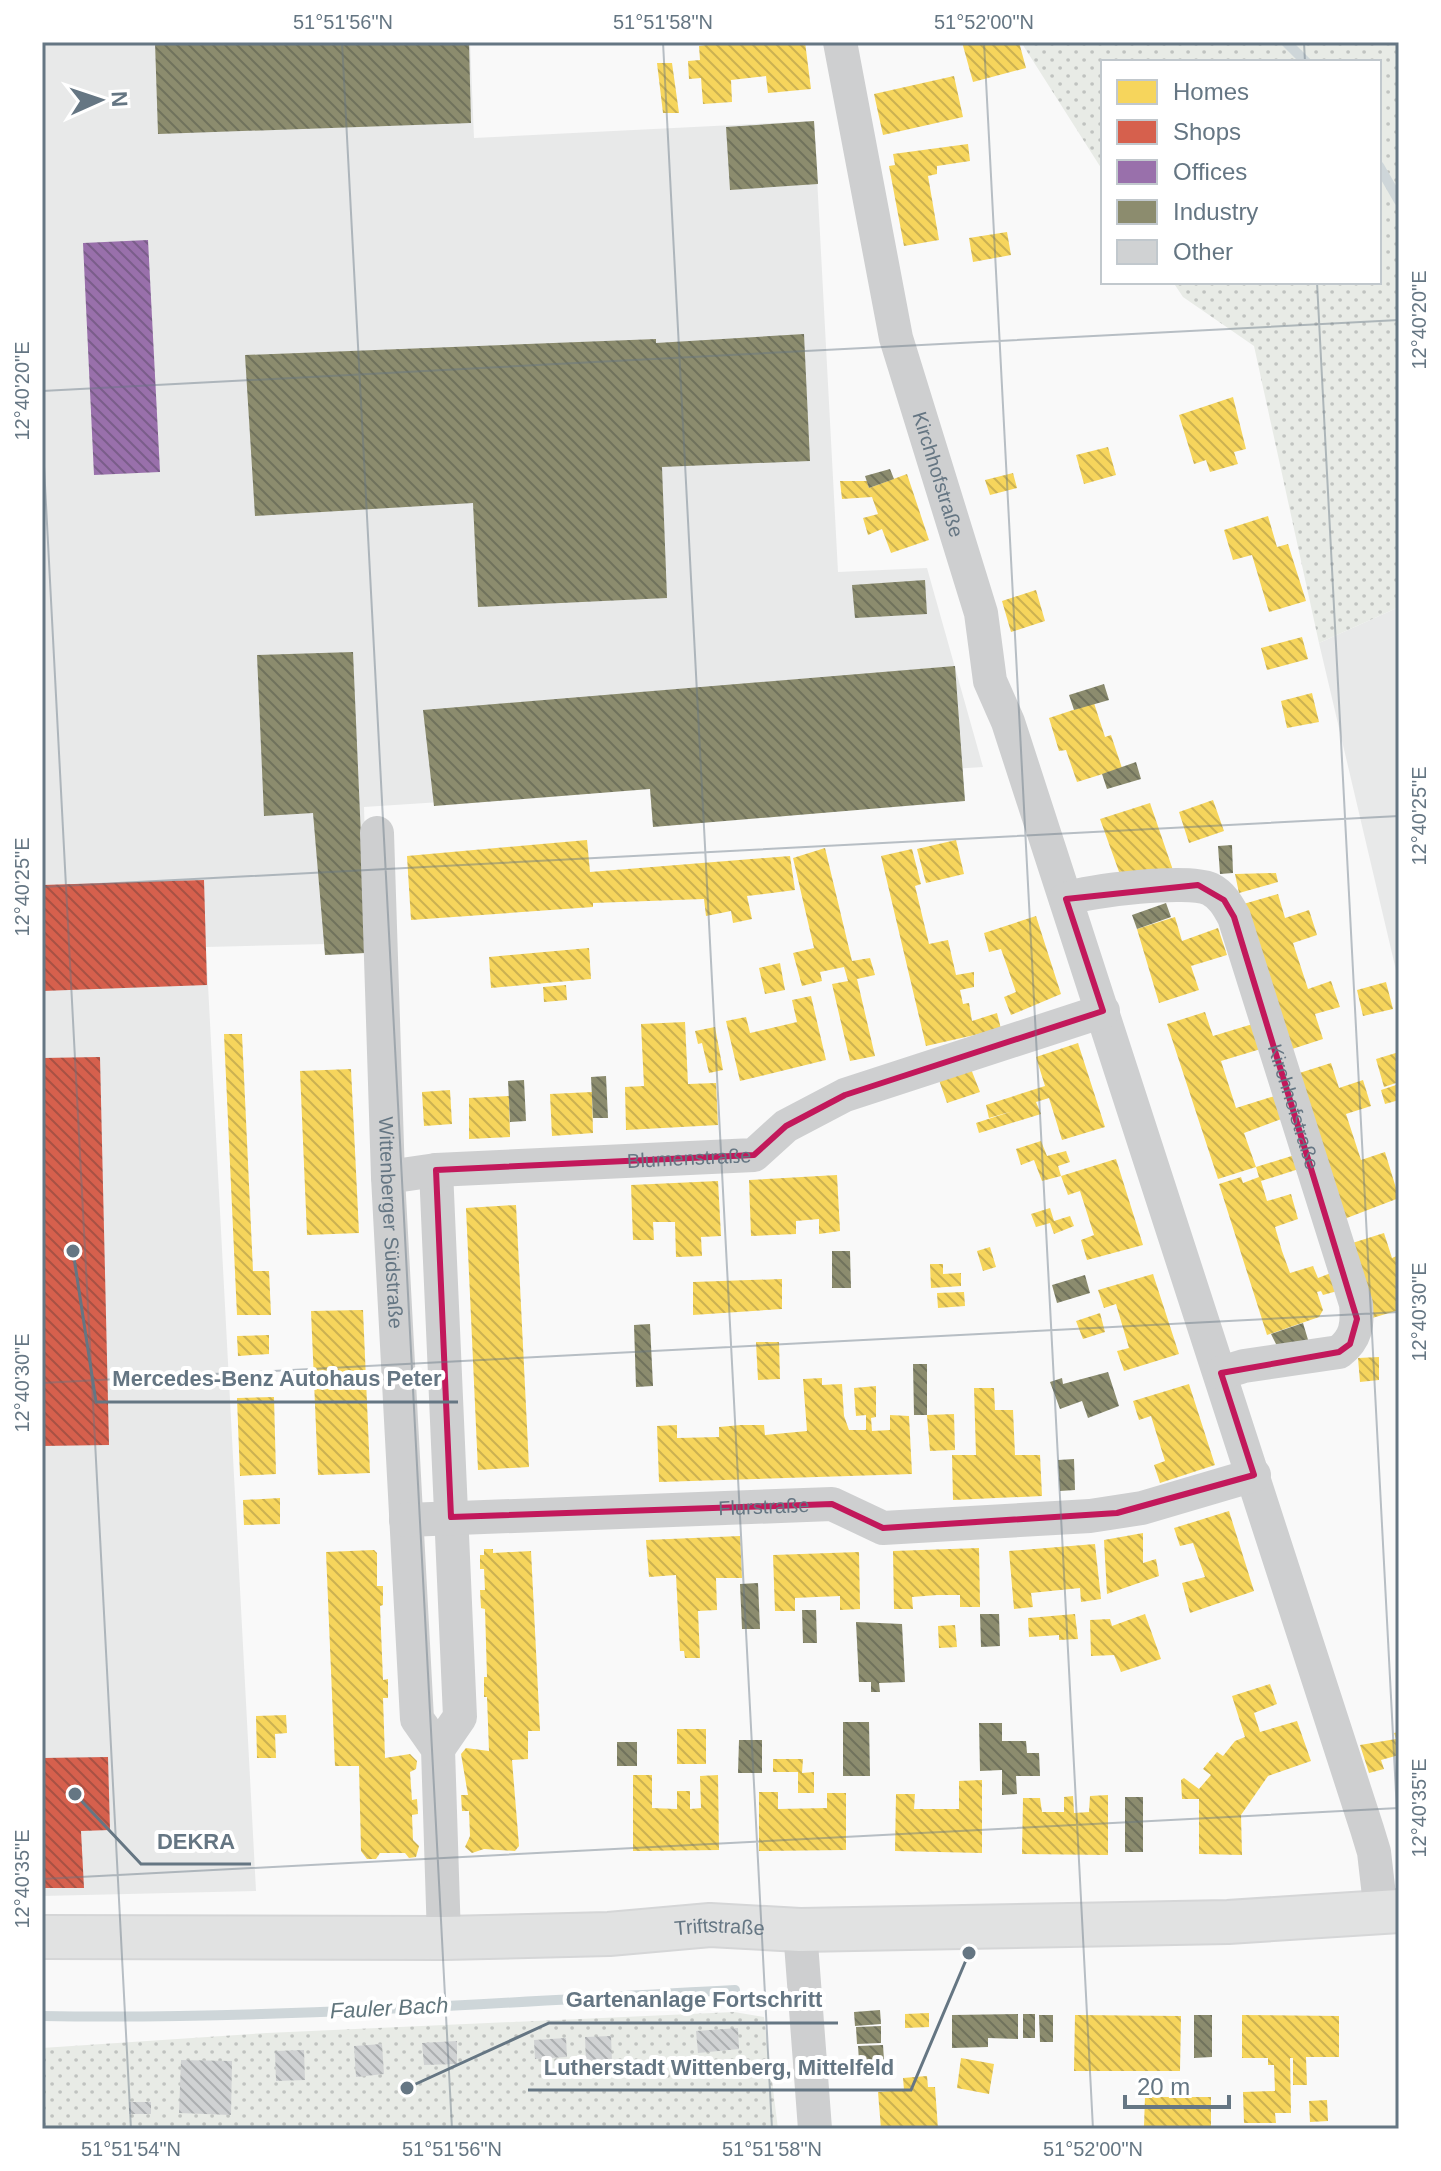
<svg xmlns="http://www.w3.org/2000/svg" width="1441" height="2171" viewBox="0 0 1441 2171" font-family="Arial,sans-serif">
  <defs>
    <pattern id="grass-dots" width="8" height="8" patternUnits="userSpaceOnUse" patternTransform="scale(2)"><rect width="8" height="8" fill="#e8ebe6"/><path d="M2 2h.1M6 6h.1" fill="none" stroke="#c0c3c0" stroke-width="1.8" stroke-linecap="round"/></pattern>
    <pattern id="homes-back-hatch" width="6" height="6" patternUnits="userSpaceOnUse" patternTransform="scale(2)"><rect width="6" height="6" fill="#f6d55c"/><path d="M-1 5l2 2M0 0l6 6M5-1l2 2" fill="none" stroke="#cbb151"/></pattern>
    <pattern id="shops-back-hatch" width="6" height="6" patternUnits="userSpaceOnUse" patternTransform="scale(2)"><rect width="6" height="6" fill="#d6604d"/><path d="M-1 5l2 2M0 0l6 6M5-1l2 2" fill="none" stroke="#a85144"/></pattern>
    <pattern id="offices-back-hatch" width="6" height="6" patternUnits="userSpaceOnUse" patternTransform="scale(2)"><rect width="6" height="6" fill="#9970ab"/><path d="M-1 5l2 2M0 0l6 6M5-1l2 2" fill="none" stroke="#7a5d8a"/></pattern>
    <pattern id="industry-back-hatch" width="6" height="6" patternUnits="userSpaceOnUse" patternTransform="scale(2)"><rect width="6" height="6" fill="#8c8c6e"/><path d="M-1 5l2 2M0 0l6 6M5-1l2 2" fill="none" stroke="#70725c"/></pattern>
    <pattern id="building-back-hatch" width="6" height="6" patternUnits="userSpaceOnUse" patternTransform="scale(2)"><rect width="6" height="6" fill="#d0d2d3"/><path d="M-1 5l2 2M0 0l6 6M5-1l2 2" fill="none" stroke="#acafb1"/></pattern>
  </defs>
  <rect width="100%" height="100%" fill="#f9f9f9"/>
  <path fill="#e8e9e9" d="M42,42H470L474,138L814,121L838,572L927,568L983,767L364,807L368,943L206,947L256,1891L42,1896Z
    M1399,607V983L1319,643Z"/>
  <path fill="url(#grass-dots)" d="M1021,42H1399V607L1319,643L1254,346L1183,297L1173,282H1379V62H1103V171Z
    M734,2012L764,2017L778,2129H42V2048L267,2033Z"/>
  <path fill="url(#homes-back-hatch)" d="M728,42H805L811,89L768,93L766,76L731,80L732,102L703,104L701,78L689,79L688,61L700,60L699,46Z
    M962,42H1019L1026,68L973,82Z
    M657,63H672L679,113H663Z
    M954,76L963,117L883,135L874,94Z
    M968,144L970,161L937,166V174L928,176L939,240L904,246L889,166L895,165L893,154Z
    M1007,232L1011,255L973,262L969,238Z
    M1233,397L1246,449L1234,452L1238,464L1210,472L1206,460L1194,464L1179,415Z
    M1108,447L1116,475L1084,484L1076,455Z
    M1013,473L1017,488L990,495L985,480Z
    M907,474L929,540L891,553L882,529L868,535L863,518L878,514L872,497L842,499L840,481H867L869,488Z
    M1268,516L1277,547L1288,544L1306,601L1269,612L1252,555L1233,560L1224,530Z
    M1036,590L1045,621L1011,632L1002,601Z
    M1302,637L1308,659L1267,670L1261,648Z
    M1312,693L1319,722L1287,728L1281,701Z
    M1094,703L1105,737L1111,735L1122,768L1077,782L1066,750L1059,751L1049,718Z
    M1213,800L1224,831L1189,843L1179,812Z
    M1150,803L1175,876L1122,880L1100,819Z
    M587,840L590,872L790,856L795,890L747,896L752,919L733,923L731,911L706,916L704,899L593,903V907L411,920L407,856Z
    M956,840L964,874L926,883L917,849Z
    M825,848L852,961L870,958L875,975L857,979L875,1056L850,1061L832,984L848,981L844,967L820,972L822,981L802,986L793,953L814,948L793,858Z
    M912,849L921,884L915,886L929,944L948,940L956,975L974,972V987L960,990L963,1004L969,1003L972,1021L997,1013L1001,1029L926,1046L881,856Z
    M1276,873L1278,882L1239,893L1235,874Z
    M1278,894L1285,918L1309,910L1317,935L1293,943L1308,989L1331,981L1340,1007L1315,1014L1323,1039L1286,1051L1240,905Z
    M1036,916L1061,994L1011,1015L1004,997L1016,992L1001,949L989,952L984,933Z
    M1175,917L1182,941L1218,928L1227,955L1191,966L1199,990L1159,1003L1137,929Z
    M589,948L591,979L491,988L489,957Z
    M780,963L785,990L765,994L759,968Z
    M1386,982L1393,1009L1363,1016L1357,990Z
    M566,985L567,1000L544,1002L543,987Z
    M811,996L826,1060L740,1081L726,1021L746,1017L750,1033L797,1022L792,1000Z
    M1205,1012L1213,1036L1256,1023L1264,1048L1221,1061L1236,1108L1278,1095L1284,1118L1244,1133L1256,1167L1218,1179L1167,1024Z
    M685,1022L688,1084L716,1083L718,1125L626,1130L625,1087L644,1086L641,1024Z
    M715,1027L723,1070L709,1073L702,1043L698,1044L695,1031Z
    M224,1034H242L253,1271H269L271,1315H237Z
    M1078,1043L1105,1127L1062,1140L1049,1098L1036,1102L1041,1114L979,1133L976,1123L1013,1111L989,1118L986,1105L1045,1086L1036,1057Z
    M1399,1052V1082L1384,1087L1376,1059Z
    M1331,1063L1339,1088L1363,1080L1371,1106L1346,1114L1361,1160L1385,1152L1399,1198L1339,1221L1293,1075Z
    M351,1069L359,1233L307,1235L300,1071Z
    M971,1069L980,1092L947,1103L939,1080Z
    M1399,1084V1100L1385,1104L1381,1090Z
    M450,1090L452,1124L424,1126L422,1092Z
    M592,1092L593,1133L552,1136L550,1094Z
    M509,1096L510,1137L469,1139V1098Z
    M1041,1141L1047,1156L1066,1151L1070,1162L1058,1166L1061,1176L1042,1181L1034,1160L1021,1165L1016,1149Z
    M1298,1154L1302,1168L1261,1181L1267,1201L1291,1194L1298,1219L1275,1227L1282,1251L1290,1273L1313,1266L1318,1278L1336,1271L1341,1290L1323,1295L1321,1291L1317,1292L1323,1310L1319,1317L1267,1335L1219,1184L1241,1177L1243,1183L1259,1177L1256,1167Z
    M1116,1159L1143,1245L1087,1260L1081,1240L1094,1235L1080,1191L1068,1195L1061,1176Z
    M837,1175L840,1231L819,1234V1219L796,1221V1234L751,1236L749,1180Z
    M718,1181L721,1236L701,1237L702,1256L676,1257L675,1222H653L654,1240H633L631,1185Z
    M516,1205L529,1467L478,1470L466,1208Z
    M1050,1208L1054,1221L1070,1216L1074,1226L1054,1234L1050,1223L1036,1227L1031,1214Z
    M1384,1233L1392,1258L1399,1255V1310L1369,1319L1346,1245Z
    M990,1247L996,1267L983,1271L977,1251Z
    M930,1264H943V1274L961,1273V1286L931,1288Z
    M1153,1274L1179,1354L1124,1371L1117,1351L1129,1348L1116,1304L1104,1308L1098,1290Z
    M782,1279V1309L693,1315V1282Z
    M964,1292L965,1306L938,1308L937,1293Z
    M363,1310L370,1473L318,1475L311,1311Z
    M1100,1313L1105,1332L1083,1339L1076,1321Z
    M269,1335V1354L238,1356L237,1336Z
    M756,1342H779L780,1379L758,1380Z
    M1379,1357V1380L1360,1382L1358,1358Z
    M822,1378V1385L842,1384L844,1416L849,1430H866V1415L856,1416L854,1388L876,1386V1417L871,1418L872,1431L890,1430V1415L909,1416L912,1474L659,1482L657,1426L677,1425V1438L719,1437V1427L741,1425H764L765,1435L807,1431L803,1379Z
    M1189,1384L1215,1465L1160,1483L1154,1465L1165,1461L1151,1416L1139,1420L1133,1401Z
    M974,1388H994L995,1410H1013L1015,1455H1040L1042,1496L953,1500L952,1455H976Z
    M274,1397L276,1474L240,1476L237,1398Z
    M954,1414L955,1450L930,1451L927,1415Z
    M280,1498V1524L244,1525L243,1500Z
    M1229,1511L1254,1591L1190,1613L1182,1583L1205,1577L1193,1543L1180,1546L1174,1528Z
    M1143,1533V1563L1156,1559L1159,1576L1107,1594L1104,1540Z
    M740,1536L742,1578H716L717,1610L698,1611L700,1658H685L684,1651H680L676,1575L649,1577L646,1540Z
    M1095,1544L1101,1599L1081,1602L1080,1588L1031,1593L1033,1607L1014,1609L1009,1551Z
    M979,1548L980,1607H960V1595H937L912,1597L913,1609H894L893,1551Z
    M484,1549H493V1553L531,1551L540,1731H528V1759L512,1760L519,1846L515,1851L484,1849L472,1853L465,1847L470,1836L469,1811H462L461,1795H468L461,1754L466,1748L489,1751L487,1697H484V1677H487L485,1609L481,1608L480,1590H485L484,1569H480V1555H484Z
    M374,1550L377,1553V1586H383V1605L380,1606L383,1680L388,1679V1698H383L385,1758L410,1754L417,1761L416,1769L410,1772L412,1800L417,1799L418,1814L412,1815L413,1840L419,1846L416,1857L409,1858L405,1853H380L376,1859H367L361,1851L359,1766H335L326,1552Z
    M859,1552L860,1609L840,1610V1596L816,1597L795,1598V1611H775L773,1555Z
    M1075,1614L1078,1639L1059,1640V1635L1029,1637L1028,1618Z
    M1145,1614L1161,1659L1121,1672L1114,1655L1091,1656L1090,1620L1110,1619L1112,1626Z
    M955,1625L957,1647L939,1648L938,1626Z
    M1270,1684L1277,1704L1254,1713L1260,1732L1297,1721L1311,1761L1268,1776L1241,1815L1242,1855L1199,1854V1799H1182L1181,1780L1184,1778L1199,1789L1211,1775L1203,1769L1217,1752L1223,1756L1235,1741L1245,1737L1232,1696Z
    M286,1715L287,1733L275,1734L276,1758H257L256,1716Z
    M677,1729H706V1764H677Z
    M1399,1732V1755L1381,1760L1384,1769L1369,1773L1360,1745L1396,1739L1394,1733Z
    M773,1759H803L802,1773L814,1772V1793H798V1772H773Z
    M633,1775H652V1808L677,1809V1791H690V1809L701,1808L700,1776L718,1775L719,1850L633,1851Z
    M982,1780V1853L895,1851L896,1794H915L914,1809H959V1781Z
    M759,1792H778V1809L827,1808V1793H846V1850L759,1851Z
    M1108,1795V1855L1022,1854L1023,1798H1040L1042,1812H1064V1797L1073,1796L1074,1813L1089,1812L1090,1796Z
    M929,2013V2027L905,2028V2014Z
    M1075,2015L1181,2016L1180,2071H1074Z
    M1242,2015L1339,2016V2057H1306L1307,2085H1293V2058H1290L1291,2113H1275L1276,2123H1244L1243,2092L1275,2091L1274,2065H1268V2058H1242Z
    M961,2058L994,2064L989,2094L957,2088Z
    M927,2076L928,2087H935L938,2129H881L878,2092L904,2090L903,2078Z
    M1145,2097H1211V2126H1144Z
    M1327,2100L1328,2121L1310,2122L1309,2101Z"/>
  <path fill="url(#shops-back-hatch)" d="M204,880L207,985L42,991V885Z
    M100,1057L109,1445L42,1446V1058Z
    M108,1757L110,1830L81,1831L84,1888H42V1758Z"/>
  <path fill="url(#offices-back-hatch)" d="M148,240L160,472L94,475L83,243Z"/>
  <path fill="url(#industry-back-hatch)" d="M155,42H469L471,123L158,134Z
    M814,121L818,184L730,190L726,127Z
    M804,334L810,461L662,467L667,598L478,607L473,503L255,516L245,355L656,339V343Z
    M890,469L894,479L869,488L865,476Z
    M925,580L927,614L855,618L852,585Z
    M353,652L366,953L325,955L313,813L264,816L257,655Z
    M955,666L965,801L653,827L650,789L434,806L423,710Z
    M1104,684L1109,700L1074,710L1069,695Z
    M1136,762L1141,779L1107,789L1102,774Z
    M1232,845L1233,873L1220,874L1218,846Z
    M1166,903L1171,917L1137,929L1132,915Z
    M606,1076L608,1118H593L591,1077Z
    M524,1080L526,1121L510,1122L508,1081Z
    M832,1251H850L851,1288H832Z
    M1085,1275L1090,1293L1057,1303L1052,1285Z
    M1303,1323L1309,1343L1277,1346L1271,1334Z
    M650,1324L653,1386L636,1387L634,1325Z
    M913,1364H927V1415H914Z
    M1108,1372L1119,1406L1088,1418L1082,1401L1060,1409L1050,1382L1062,1378L1063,1384Z
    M1074,1459L1075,1490L1060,1491L1058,1460Z
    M758,1583L760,1629H742L740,1584Z
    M802,1610H816L817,1643H803Z
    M980,1614H999L1000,1646L981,1647Z
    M856,1622L902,1624L905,1682L879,1683L880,1692H871V1682H859Z
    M843,1722H869L870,1776H843Z
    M979,1723H1002V1741H1026L1027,1753H1039L1040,1776H1016L1017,1794L1002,1795V1770L980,1771Z
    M739,1740H762V1773H738Z
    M617,1742H637V1766H617Z
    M1125,1797H1143V1852H1125Z
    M880,2010L881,2024L855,2026L854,2012Z
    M1018,2014V2039L988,2038V2047L952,2048V2015Z
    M1023,2014H1035V2038H1023Z
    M1039,2015H1053V2042H1040Z
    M1194,2015H1212V2057L1194,2058Z
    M881,2026V2043L857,2044L856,2027Z
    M883,2045L884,2060L859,2061L858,2046Z"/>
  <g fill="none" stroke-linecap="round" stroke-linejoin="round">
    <path stroke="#ced6d9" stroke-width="10" d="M1286,42L1306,62
      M1379,166L1399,201
      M42,2016C273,2020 504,2002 735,1990"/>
  </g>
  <path fill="url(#building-back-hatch)" d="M738,2028L739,2049L698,2053L696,2031Z
    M611,2036L612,2062L586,2063L585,2037Z
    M566,2038L567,2057L535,2059L534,2040Z
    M457,2041V2064L424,2065L422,2043Z
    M382,2044L384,2074L356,2077L354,2046Z
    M304,2050L305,2080L276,2081L275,2051Z
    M181,2060L232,2061L231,2115L179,2113Z
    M129,2102H151V2114H129Z"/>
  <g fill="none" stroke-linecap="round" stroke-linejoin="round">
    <g stroke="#d5d6d7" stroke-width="46">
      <g id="major">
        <path id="s6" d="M42,1937L444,1938L609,1934L710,1925L800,1930L1228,1922L1399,1911"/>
      </g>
    </g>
    <g stroke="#cecfd0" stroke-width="34">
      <path id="s1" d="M840,42L896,338L981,613L990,681L1008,722L1367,1829L1374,1852L1381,1913"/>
      <path id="s2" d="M377,833L388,1177L417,1719L438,1749L444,1938"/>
      <path id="s3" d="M1066,899C1091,890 1188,879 1210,889C1222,895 1228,906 1234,917L1356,1304C1358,1325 1356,1339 1339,1352L1244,1366L1221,1373"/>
      <path d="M436,1170L460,1717L438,1749"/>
      <path id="s4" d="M388,1177L436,1170L754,1155L786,1126L845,1095L1103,1011"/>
      <path id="s5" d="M406,1520L832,1504L883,1528L1090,1516L1142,1508L1254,1475"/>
      <path d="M800,1930L815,2129"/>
    </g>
    <use href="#major" stroke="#e1e2e2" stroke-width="42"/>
  </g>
  <path fill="none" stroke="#c2185b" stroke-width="6" stroke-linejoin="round" d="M1198,885L1224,900L1234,917L1357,1319L1350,1344L1339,1352L1221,1373L1254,1475L1117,1513L883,1528L832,1504L451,1517L436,1170L754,1155L786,1126L845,1095L1103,1011L1066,899Z"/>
  <path fill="none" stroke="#657683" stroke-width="2" stroke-opacity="0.45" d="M342,42L452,2129M663,42L772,2129M984,42L1093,2129M1304,42L1305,62M1317,282L1399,1850M42,391L1399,320M42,428L131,2129M42,887L1399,816M42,1383L1399,1312M42,1879L1399,1808"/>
  <g text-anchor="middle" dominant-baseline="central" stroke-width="8" stroke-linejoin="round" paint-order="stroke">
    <g font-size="20" fill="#657683" stroke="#fff">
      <text stroke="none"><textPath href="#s1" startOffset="444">Kirchhofstraße</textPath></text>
      <text stroke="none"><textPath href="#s3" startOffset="382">Kirchhofstraße</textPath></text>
      <text stroke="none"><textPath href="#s4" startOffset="302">Blumenstraße</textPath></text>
      <text stroke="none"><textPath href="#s2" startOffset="390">Wittenberger Südstraße</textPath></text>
      <text stroke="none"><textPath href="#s5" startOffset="358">Flurstraße</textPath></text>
      <text stroke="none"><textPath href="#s6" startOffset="678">Triftstraße</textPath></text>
    </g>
    <g font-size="22" font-style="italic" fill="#60757c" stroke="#fff">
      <text transform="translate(389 2008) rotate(-3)">Fauler Bach</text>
    </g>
  </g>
  <path fill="none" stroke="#657683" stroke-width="3" d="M73 1251L96 1402H458M75 1794L141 1864H251M407 2088L549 2023H838M969 1953L911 2090H528"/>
  <g fill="#657683" stroke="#fff" stroke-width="3">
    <circle cx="73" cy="1251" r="8"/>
    <circle cx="75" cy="1794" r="8"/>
    <circle cx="407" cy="2088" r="8"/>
    <circle cx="969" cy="1953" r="8"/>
  </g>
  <g font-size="22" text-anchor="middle" font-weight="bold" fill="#657683" stroke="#fff" stroke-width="8" stroke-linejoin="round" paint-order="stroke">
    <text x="277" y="1386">Mercedes-Benz Autohaus Peter</text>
    <text x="196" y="1849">DEKRA</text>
    <text x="694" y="2007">Gartenanlage Fortschritt</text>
    <text x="719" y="2075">Lutherstadt Wittenberg, Mittelfeld</text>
  </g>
  <rect width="1441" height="2171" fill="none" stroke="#ffffff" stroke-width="88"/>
  <rect x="1101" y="60" width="280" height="224" fill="#ffffff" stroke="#c1c8cd" stroke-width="2"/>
  <rect x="1117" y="80" width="40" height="24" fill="#f6d55c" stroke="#c1c8cd" stroke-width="2"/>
  <text x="1173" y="100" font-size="24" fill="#657683">Homes</text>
  <rect x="1117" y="120" width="40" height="24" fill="#d6604d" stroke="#c1c8cd" stroke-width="2"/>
  <text x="1173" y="140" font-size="24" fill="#657683">Shops</text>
  <rect x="1117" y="160" width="40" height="24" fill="#9970ab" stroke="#c1c8cd" stroke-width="2"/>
  <text x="1173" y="180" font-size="24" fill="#657683">Offices</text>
  <rect x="1117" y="200" width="40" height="24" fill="#8c8c6e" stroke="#c1c8cd" stroke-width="2"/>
  <text x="1173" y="220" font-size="24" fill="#657683">Industry</text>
  <rect x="1117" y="240" width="40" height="24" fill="#d0d2d3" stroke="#c1c8cd" stroke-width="2"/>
  <text x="1173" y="260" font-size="24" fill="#657683">Other</text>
  <g transform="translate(100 100) rotate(87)" stroke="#ffffff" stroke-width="6" paint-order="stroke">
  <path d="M0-6L14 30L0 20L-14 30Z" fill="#657683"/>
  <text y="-12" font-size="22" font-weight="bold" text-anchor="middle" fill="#657683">N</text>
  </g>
  <path d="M1125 2095v12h104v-12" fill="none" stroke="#657683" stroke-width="4"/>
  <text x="1137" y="2095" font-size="24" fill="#657683" stroke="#ffffff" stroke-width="6" paint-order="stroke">20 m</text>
  <rect x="44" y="44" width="1353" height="2083" fill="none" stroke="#657683" stroke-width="3"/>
  <g font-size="20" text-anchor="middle" fill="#657683">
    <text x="343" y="29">51°51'56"N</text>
    <text x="663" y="29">51°51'58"N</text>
    <text x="984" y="29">51°52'00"N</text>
    <text transform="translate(1419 320) rotate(-90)" y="7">12°40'20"E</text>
    <text transform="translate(22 391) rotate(-90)" y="7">12°40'20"E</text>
    <text transform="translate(1419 816) rotate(-90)" y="7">12°40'25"E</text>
    <text transform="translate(22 887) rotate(-90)" y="7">12°40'25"E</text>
    <text transform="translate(1419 1312) rotate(-90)" y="7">12°40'30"E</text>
    <text transform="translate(22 1383) rotate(-90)" y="7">12°40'30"E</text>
    <text transform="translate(1419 1808) rotate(-90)" y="7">12°40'35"E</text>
    <text transform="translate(22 1879) rotate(-90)" y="7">12°40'35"E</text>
    <text x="131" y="2156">51°51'54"N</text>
    <text x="452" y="2156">51°51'56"N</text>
    <text x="772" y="2156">51°51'58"N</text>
    <text x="1093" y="2156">51°52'00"N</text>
  </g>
</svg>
